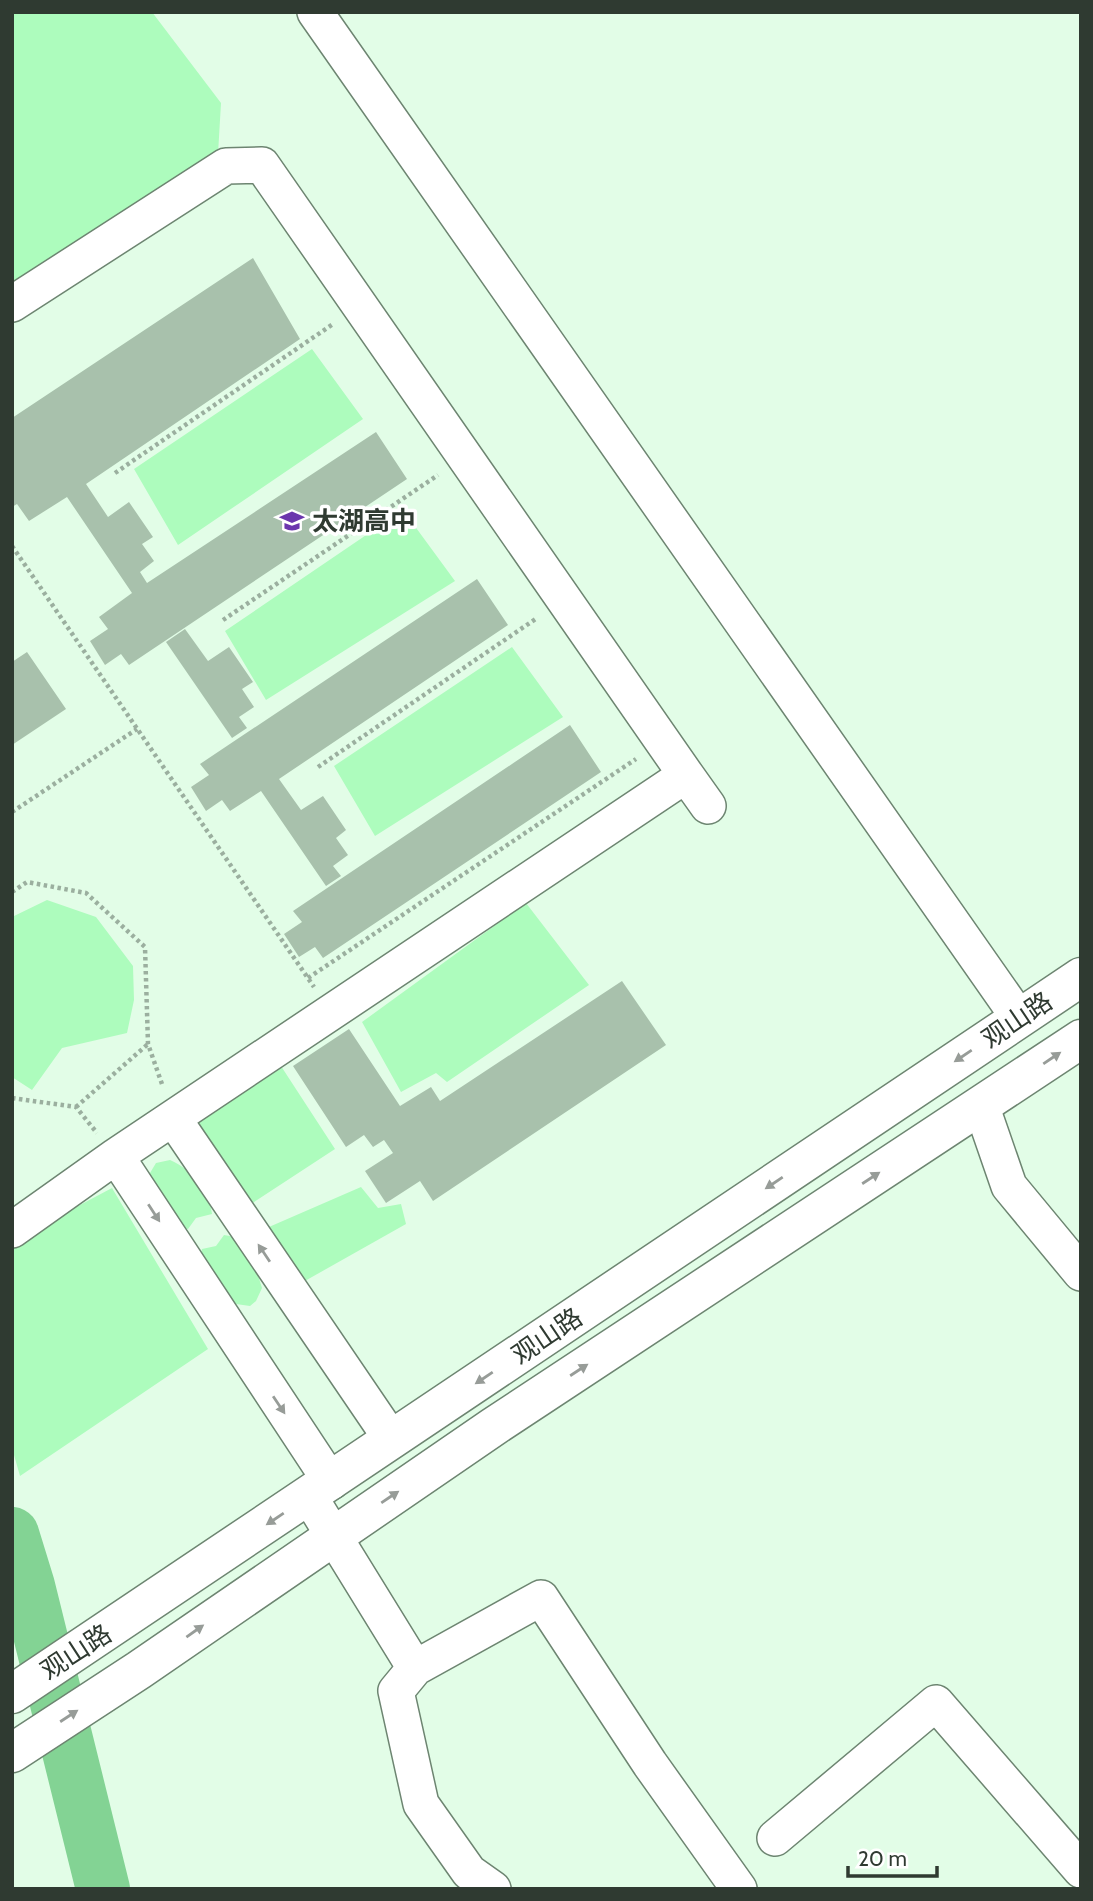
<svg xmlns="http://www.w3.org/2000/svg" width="1093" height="1901" viewBox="0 0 1093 1901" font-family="Cabin,'Noto Sans SC',sans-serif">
  <rect width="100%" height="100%" fill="#e2fde7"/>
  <path fill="#adfcbd" d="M12,12H152L221,103L218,154L12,284Z
    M312,349L363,419L178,545L134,469Z
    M403,510L455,581L266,700L225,631Z
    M512,647L563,717L375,836L334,766Z
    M47,900L96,917L133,966L134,1000L127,1033L62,1048L32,1090L12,1077V917Z
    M526,903L589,985L447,1082L436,1073L401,1092L362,1022Z
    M279,1063L335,1149L245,1208L188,1121Z
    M170,1160C193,1171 209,1187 212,1214L196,1218L188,1229L175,1227L148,1185L150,1173L156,1163Z
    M361,1187L378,1208L401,1204L406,1224L296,1286L262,1230Z
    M112,1188L208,1349L20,1476L12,1448V1241Z
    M224,1235L235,1237L256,1269L262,1288L256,1301L250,1306L236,1304L221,1296L200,1262L202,1249L216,1246Z"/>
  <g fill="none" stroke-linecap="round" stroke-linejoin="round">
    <path stroke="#83d394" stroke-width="54" d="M12,1534L28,1586L103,1889"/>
  </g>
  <path fill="#a8c1ac" d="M253,258L300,339L86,484L108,517L129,502L153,537L142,544L154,561L140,572L147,583L376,432L407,479L129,665L121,654L105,665L90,641L108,629L99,617L132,593L67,497L29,521L17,504L12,507V418Z
    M477,579L508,625L279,779L301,810L323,796L346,830L336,838L348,855L333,866L341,876L326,886L261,791L230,811L222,800L206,811L191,787L209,775L200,764Z
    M185,629L208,661L229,647L253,682L242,689L254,707L239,717L247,728L232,738L166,642Z
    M27,652L66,709L12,745V662Z
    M570,725L601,772L323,958L315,947L299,957L284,934L302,922L293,911Z
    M622,981L666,1045L433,1201L420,1181L386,1203L365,1171L393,1153L384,1140L373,1147L364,1135L346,1147L293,1066L349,1029L400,1106L431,1087L440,1101Z"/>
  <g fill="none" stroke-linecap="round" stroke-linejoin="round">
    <g stroke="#6d8571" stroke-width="38">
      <path id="minor" d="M315,12L1019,1018
        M12,304L226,166L262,165L686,775L116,1156L12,1230
        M686,775L708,806
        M981,1105L1009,1186L1081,1273
        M173,1118L392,1440
        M116,1156L331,1482
        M309,1496L415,1668L541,1598L650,1764L739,1889
        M415,1668L396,1691L421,1804L469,1872L493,1889
        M775,1838L936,1703L1081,1870"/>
    </g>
    <g stroke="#6d8571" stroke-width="41">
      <path id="secondary" d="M12,1694L1081,977
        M12,1753L139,1670L493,1427L1081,1039"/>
    </g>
    <path stroke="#9baf9f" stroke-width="4.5" stroke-dasharray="3.5 3.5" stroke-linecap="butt" d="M115,473L333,324
      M12,546L314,987
      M223,620L438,475
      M318,767L537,618
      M12,812L137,729
      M12,892L27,882L86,893L145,947L148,1044L163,1087
      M308,978L636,759
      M12,1098L76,1107L97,1133
      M76,1107L148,1044"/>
    <use href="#minor" stroke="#fff" stroke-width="35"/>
    <use href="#secondary" stroke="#fff" stroke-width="38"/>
  </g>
  <defs><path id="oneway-solid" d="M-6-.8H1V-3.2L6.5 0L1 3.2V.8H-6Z" transform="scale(1.75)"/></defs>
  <g fill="#979c98">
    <use href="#oneway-solid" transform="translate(963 1056) rotate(146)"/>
    <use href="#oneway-solid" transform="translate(1052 1058) rotate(-34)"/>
    <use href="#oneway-solid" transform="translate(871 1178) rotate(-33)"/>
    <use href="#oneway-solid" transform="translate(774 1183) rotate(146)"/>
    <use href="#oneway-solid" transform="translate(154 1213) rotate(57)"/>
    <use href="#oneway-solid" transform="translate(264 1253) rotate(-124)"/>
    <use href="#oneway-solid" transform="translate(579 1370) rotate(-33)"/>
    <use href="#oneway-solid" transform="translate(484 1378) rotate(146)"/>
    <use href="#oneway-solid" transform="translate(279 1405) rotate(56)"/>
    <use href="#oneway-solid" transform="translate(390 1497) rotate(-34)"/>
    <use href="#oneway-solid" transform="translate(275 1519) rotate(146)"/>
    <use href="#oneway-solid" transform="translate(195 1631) rotate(-35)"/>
    <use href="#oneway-solid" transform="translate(69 1716) rotate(-33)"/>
  </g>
  <defs>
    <g id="school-bare" transform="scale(1.89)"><path d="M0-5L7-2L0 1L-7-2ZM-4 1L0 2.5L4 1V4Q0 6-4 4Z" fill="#6b36ad" stroke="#fff" stroke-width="2.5" paint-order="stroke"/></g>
  </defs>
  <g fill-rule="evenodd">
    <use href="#school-bare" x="292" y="521"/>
  </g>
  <g text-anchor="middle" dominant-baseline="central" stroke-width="7" stroke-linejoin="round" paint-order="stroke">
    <g font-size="26" font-weight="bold" fill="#2f3a31" stroke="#fff" text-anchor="start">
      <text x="312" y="521">太湖高中</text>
    </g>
    <g font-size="26" fill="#2f3a31" stroke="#fff">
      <text transform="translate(1017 1020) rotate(-34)">观山路</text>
      <text transform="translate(547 1336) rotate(-34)">观山路</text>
      <text transform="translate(76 1652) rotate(-33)">观山路</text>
    </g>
  </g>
  <rect width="1093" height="1901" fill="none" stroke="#2f3a31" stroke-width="28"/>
  <path d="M848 1866v10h89v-10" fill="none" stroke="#2f3a31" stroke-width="3.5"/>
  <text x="858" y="1866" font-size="21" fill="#2f3a31" stroke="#ffffff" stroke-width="5" paint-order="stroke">20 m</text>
</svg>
